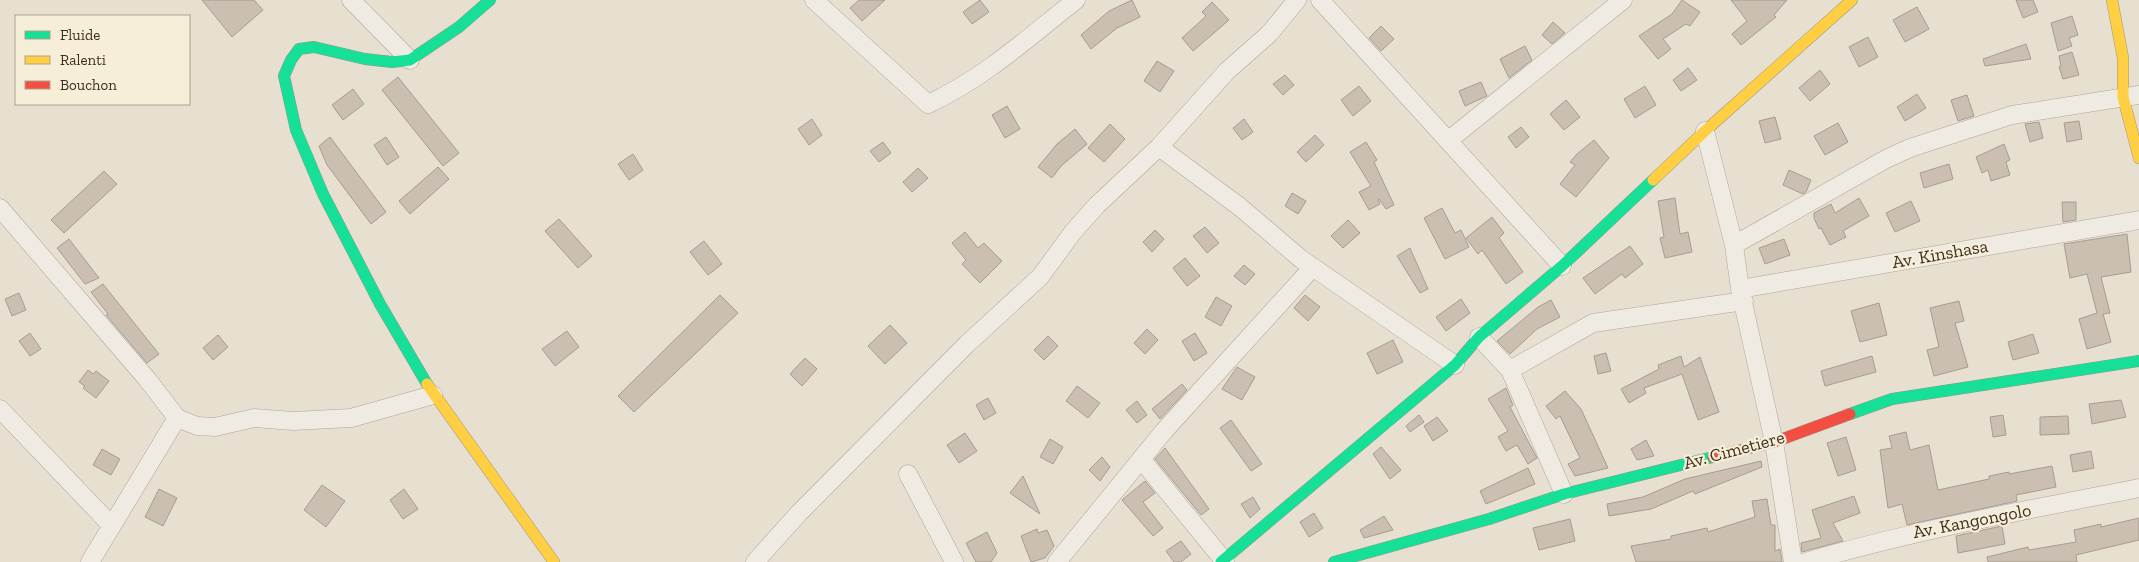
<svg xmlns="http://www.w3.org/2000/svg" width="2139" height="562" viewBox="0 0 2139 562" font-family="'Zilla Slab',serif">
  <rect width="100%" height="100%" fill="#e7e0d1"/>
  <path fill="#cbbfb2" stroke="#a89c90" d="M202,0H254L263,10L232,37Z
    M859,0H885L862,21L850,8Z
    M980,0L989,12L972,24L963,12Z
    M1132,0L1140,17L1117,28L1091,49L1081,35L1109,11Z
    M1682,0L1700,12L1690,26L1686,24L1663,39L1671,49L1658,59L1639,36L1672,14Z
    M1731,0H1787L1774,15L1776,17L1741,45L1732,34L1747,21Z
    M2016,0H2033L2038,12L2023,18Z
    M1212,2L1229,20L1193,51L1182,38L1206,16L1202,12Z
    M1917,7L1929,29L1905,42L1893,20Z
    M2072,16L2078,35L2069,38L2072,46L2058,51L2051,23Z
    M1553,22L1565,33L1552,44L1542,35Z
    M1381,26L1394,39L1381,51L1369,38Z
    M1868,37L1878,57L1859,67L1849,47Z
    M2026,44L2031,59L1985,66L1983,59Z
    M1525,46L1532,60L1509,78L1500,59Z
    M2072,52L2079,75L2063,79L2059,67L2061,66L2059,56Z
    M1157,61L1174,71L1160,92L1144,81Z
    M1688,68L1697,80L1681,91L1673,80Z
    M1820,70L1830,84L1810,101L1799,88Z
    M1285,75L1294,85L1283,95L1273,84Z
    M398,77L459,153L443,166L382,90Z
    M1481,82L1487,96L1465,106L1459,91Z
    M1359,86L1371,101L1353,116L1341,100Z
    M1645,86L1656,105L1635,118L1624,99Z
    M353,89L364,104L343,120L332,105Z
    M1917,94L1926,108L1905,121L1897,107Z
    M1967,95L1974,116L1958,121L1951,100Z
    M1566,100L1580,117L1564,130L1550,114Z
    M1007,106L1020,129L1005,138L992,115Z
    M1775,117L1781,139L1765,143L1759,121Z
    M812,119L822,135L809,145L798,129Z
    M1244,119L1253,132L1242,140L1233,128Z
    M2079,121L2082,139L2067,142L2064,123Z
    M2039,122L2043,138L2030,142L2025,124Z
    M1838,123L1848,142L1825,155L1814,136Z
    M1110,124L1125,139L1104,162L1088,148Z
    M1521,127L1529,137L1516,148L1508,137Z
    M1075,129L1087,144L1061,166L1052,178L1038,167L1057,144Z
    M1315,135L1324,145L1306,162L1297,152Z
    M330,137L386,212L371,224L327,165L319,146Z
    M386,137L399,157L387,165L374,145Z
    M1594,140L1609,158L1576,197L1560,184L1575,165L1570,162L1577,154Z
    M883,142L891,153L879,162L870,151Z
    M1366,142L1377,160L1374,162L1394,205L1386,209L1379,199L1378,200L1380,204L1369,210L1359,192L1371,186L1350,152Z
    M2004,144L2010,160L2006,162L2010,175L1991,181L1988,170L1982,173L1976,157Z
    M633,154L643,170L629,180L618,164Z
    M1949,164L1953,179L1924,188L1920,173Z
    M438,167L449,179L410,214L399,201Z
    M918,168L928,178L912,192L903,182Z
    M1789,170L1811,180L1806,192L1803,194L1783,185Z
    M104,171L117,184L64,233L51,220Z
    M1292,193L1306,201L1298,214L1285,206Z
    M1675,198L1680,234L1688,232L1692,252L1665,258L1660,238L1664,237L1658,201Z
    M1859,198L1869,216L1843,231L1846,237L1830,245L1821,228L1819,229L1814,218V213L1831,204L1835,213Z
    M1911,201L1920,221L1895,232L1886,213Z
    M2062,202H2076V220L2063,222Z
    M1442,208L1455,233L1461,230L1469,247L1445,259L1424,218Z
    M1492,217L1504,233L1499,238L1523,272L1506,284L1482,250L1478,254L1466,238Z
    M559,219L592,256L578,268L545,231Z
    M1348,220L1360,233L1343,248L1331,236Z
    M1205,227L1219,243L1207,253L1193,236Z
    M1155,230L1164,239L1152,252L1143,242Z
    M965,232L978,248L984,243L1002,261L980,283L962,264L966,260L952,243Z
    M2127,234L2131,272L2101,277L2110,313L2103,314L2111,342L2087,349L2079,319L2097,313L2087,274L2070,278L2064,244Z
    M69,239L99,278L85,284L57,248Z
    M1784,239L1790,255L1765,264L1759,248Z
    M704,241L722,264L708,275L690,252Z
    M1630,246L1643,264L1625,278L1622,274L1595,294L1583,278Z
    M1410,248L1428,289L1420,293L1397,256Z
    M1185,258L1200,276L1187,286L1173,268Z
    M1244,265L1255,274L1245,285L1234,276Z
    M103,284L159,354L147,363L106,315L108,314L91,292Z
    M19,293L26,310L12,316L5,299Z
    M720,295L738,313L634,412L618,396Z
    M1305,295L1320,307L1308,321L1294,308Z
    M1216,297L1232,306L1221,326L1205,317Z
    M1461,299L1470,313L1446,331L1436,317Z
    M1551,300L1560,317L1537,329L1510,354L1497,341L1538,307Z
    M1959,301L1964,321L1955,323L1968,367L1934,376L1927,350L1939,347L1930,308Z
    M1879,303L1887,335L1860,342L1851,311Z
    M890,325L907,343L885,364L868,346Z
    M1147,329L1158,340L1145,354L1134,343Z
    M567,331L579,347L555,366L542,349Z
    M30,333L41,349L30,356L19,341Z
    M1195,333L1207,353L1194,361L1182,341Z
    M2033,334L2039,353L2013,360L2008,342Z
    M218,335L228,347L213,360L203,348Z
    M1048,336L1058,346L1044,360L1034,350Z
    M1393,340L1403,362L1377,374L1367,353Z
    M1606,353L1611,371L1598,374L1594,356Z
    M1681,356L1684,367L1700,357L1719,412L1698,420L1682,374L1644,388L1646,393L1629,403L1621,389L1659,369L1658,365Z
    M1872,356L1876,372L1825,386L1821,371Z
    M805,358L817,369L802,386L790,374Z
    M1237,367L1255,377L1242,400L1222,389Z
    M88,370L93,374L96,371L109,381L96,398L83,388L85,386L79,382Z
    M1182,384L1187,390L1160,419L1152,409Z
    M1077,386L1100,403L1088,418L1066,401Z
    M1506,388L1513,405L1510,407L1537,458L1528,464L1517,445L1506,451L1498,437L1508,431L1488,399Z
    M1565,391L1581,409L1608,468L1575,476L1568,464L1580,458L1560,416L1556,419L1546,406Z
    M988,398L996,413L984,420L976,405Z
    M2121,400L2126,417L2092,424L2089,404Z
    M1137,401L1147,415L1137,423L1126,410Z
    M1419,415L1424,422L1410,432L1406,426Z
    M2003,415L2006,435L1993,437L1990,417Z
    M2068,416L2069,434L2040,435V417Z
    M1437,417L1448,431L1433,441L1424,426Z
    M1231,420L1262,464L1251,471L1220,428Z
    M1906,432L1910,450L1929,445L1938,490L1989,479V476L2009,472V474L2052,466L2056,487L2016,495L2017,501L1907,525L1902,504L1888,508L1880,450L1892,448L1889,436Z
    M965,433L977,451L959,463L947,445Z
    M1846,437L1856,470L1838,476L1827,443Z
    M1050,439L1063,447L1053,464L1040,457Z
    M1646,440L1654,456L1637,460L1631,449Z
    M1381,447L1401,470L1390,479L1373,454Z
    M1165,448L1209,509L1201,515L1155,459Z
    M102,449L120,459L111,475L93,465Z
    M2091,451L2094,468L2073,472L2070,455Z
    M1102,457L1110,467L1100,481L1089,470Z
    M1761,461L1762,467L1695,494L1693,491L1651,509L1609,516L1607,504L1643,497L1685,479Z
    M1528,468L1535,484L1486,504L1480,491Z
    M1023,476L1040,514L1010,493Z
    M1145,481L1155,493L1143,502L1163,528L1153,536L1122,500Z
    M322,485L345,501L326,527L304,510Z
    M159,489L177,498L163,526L145,517Z
    M404,489L418,509L403,519L390,500Z
    M1854,496L1860,513L1833,523L1843,541L1802,552L1801,543L1821,538L1812,510Z
    M1253,497L1260,509L1250,518L1241,504Z
    M1767,499L1771,525H1775V551L1780,549L1782,562H1636L1631,546L1671,539V536L1707,528L1708,532L1755,517L1752,501Z
    M1314,513L1323,528L1309,537L1300,522Z
    M1384,516L1393,530L1364,538L1360,530Z
    M2139,518V540L2076,555L2077,562H1988L1987,557L2028,547L2029,550L2076,542L2074,530L2101,524V527Z
    M1570,519L1575,541L1539,550L1533,528Z
    M2002,526L2005,544L1958,553L1956,536Z
    M1037,529L1038,533L1047,530L1054,546L1045,558L1031,562L1021,536Z
    M987,532L997,553L991,562H976L966,543Z
    M1181,541L1191,554L1181,562H1174L1166,551Z"/>
  <g fill="none" stroke-linecap="round" stroke-linejoin="round">
    <g stroke="#ada599" stroke-width="19">
      <path id="street" d="M351,0L410,60
        M814,0L928,104C983,79 1029,37 1076,0
        M1320,0L1562,266
        M1705,131L1734,245L1740,289L1774,442L1793,562
        M1449,140L1623,0
        M1159,147L1240,207L1301,259L1455,365
        M0,208L147,379L177,418L197,426L215,427L254,418L293,421L351,418L433,395
        M1734,245L1886,159L1910,148L2012,115L2139,95
        M1740,289L2139,220
        M1479,337L1510,370L1564,494
        M1510,370L1593,323L1744,301
        M0,409L111,525
        M1141,459L1225,562
        M908,474L954,562
        M90,562L177,418
        M755,562L799,513L967,344L1040,277L1073,232L1097,205L1159,147L1227,71L1269,34L1297,0
        M1057,562L1164,431L1313,267
        M1806,562C1915,530 2027,510 2139,488"/>
    </g>
    <g stroke="#9c958a" stroke-width="12">
      <path id="fast" d="M427,384L380,304L323,194L296,130L284,76L291,60L299,49L314,47L365,59L392,62L410,60L459,27L490,0
        M1850,414L1892,399L2139,361
        M1221,562L1455,365L1479,337L1562,266L1653,180
        M1334,562L1489,519L1564,494L1713,457"/>
    </g>
    <g stroke="#9c958a" stroke-width="12">
      <path id="slow" d="M2112,0L2123,58V97L2139,158
        M1653,180L1705,131L1852,0
        M427,384L554,562"/>
    </g>
    <g stroke="#9c958a" stroke-width="12">
      <path id="jam" d="M1713,457L1774,442L1850,414"/>
    </g>
    <use href="#street" stroke="#efebe3" stroke-width="18"/>
    <use href="#fast" stroke="#16e098" stroke-width="11"/>
    <use href="#slow" stroke="#ffcf43" stroke-width="11"/>
    <use href="#jam" stroke="#f24e42" stroke-width="11"/>
  </g>
  <g text-anchor="middle" dominant-baseline="central" stroke-width="4.5" stroke-linejoin="round" paint-order="stroke">
    <g font-size="18" fill="#3d2e20" stroke="#f7eed8">
      <text transform="translate(1940 254) rotate(-10)">Av. Kinshasa</text>
      <text transform="translate(1734 450) rotate(-15)">Av. Cimetiere</text>
      <text transform="translate(1972 521) rotate(-11)">Av. Kangongolo</text>
    </g>
  </g>
  <rect x="15" y="15" width="175" height="90" fill="#f7eed8" stroke="#ada18e"/>
  <rect x="25" y="31" width="25" height="8" fill="#16e098" stroke="#ada18e"/>
  <text x="60" y="40" font-size="15" fill="#3d2e20">Fluide</text>
  <rect x="25" y="56" width="25" height="8" fill="#ffcf43" stroke="#ada18e"/>
  <text x="60" y="65" font-size="15" fill="#3d2e20">Ralenti</text>
  <rect x="25" y="81" width="25" height="8" fill="#f24e42" stroke="#ada18e"/>
  <text x="60" y="90" font-size="15" fill="#3d2e20">Bouchon</text>
</svg>
